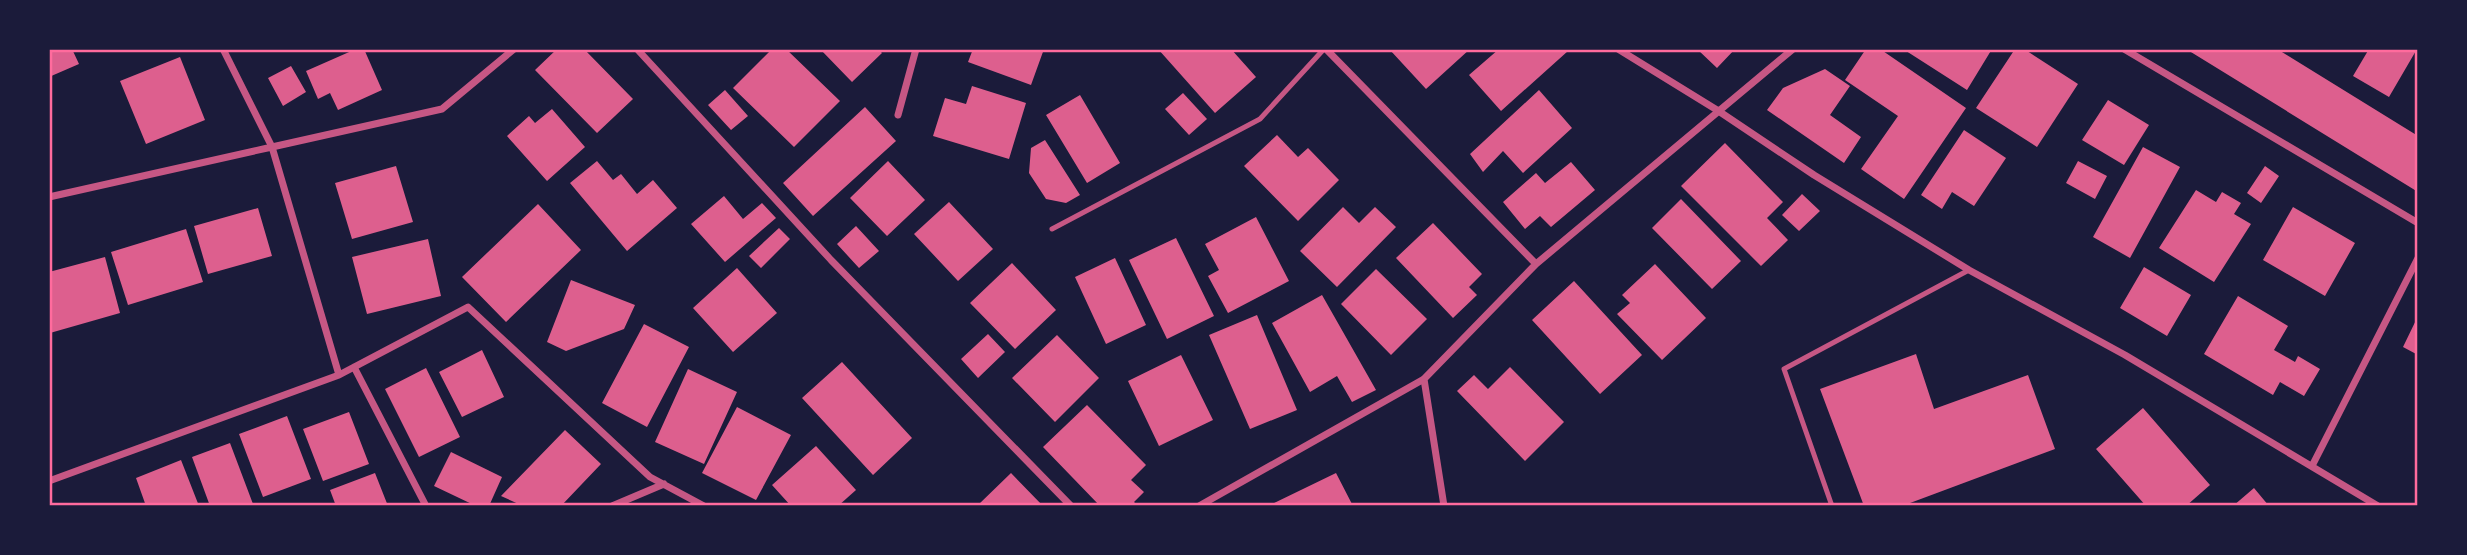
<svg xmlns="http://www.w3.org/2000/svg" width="2467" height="555" viewBox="0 0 2467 555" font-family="'Sofia Sans Condensed',sans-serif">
  <rect width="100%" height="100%" fill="#1b1b3a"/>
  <path fill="#dd5f8e" d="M49,49H72L79,64L49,77Z
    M356,49H364L382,90L338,110L330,93L318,99L306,71Z
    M557,49H584L633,99L597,133L535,70Z
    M772,49H786L840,101L794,147L733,88Z
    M820,49H878L882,53L852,82Z
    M973,49H1044L1031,85L968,62Z
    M1158,49H1231L1256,77L1215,113Z
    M1391,49H1470L1426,89L1390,50Z
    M1499,49H1567L1568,51L1501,111L1469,75Z
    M1697,49H1735L1717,68Z
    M1866,49H1880L1966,108L1904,199L1861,169L1898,116L1845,80Z
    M1903,49H1992L1967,90Z
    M2015,49H2024L2078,84L2037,147L1976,108Z
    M2186,49H2277L2418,136V192Z
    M2369,49H2417L2389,97L2353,76Z
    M180,57L205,120L146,144L120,81Z
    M291,66L306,92L283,106L268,78Z
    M1825,69L1850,86L1830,115L1861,137L1844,163L1767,110L1783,88Z
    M972,86L1026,103L1009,159L933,136L945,98L966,104Z
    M725,90L748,116L731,130L708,105Z
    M1539,90L1572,128L1523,173L1503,151L1483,172L1470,154Z
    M1183,93L1207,119L1189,135L1165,109Z
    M1080,95L1120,163L1087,183L1046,115Z
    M2108,100L2149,125L2124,165L2082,140Z
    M865,107L896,141L813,216L783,183Z
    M552,109L585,147L547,181L507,136L529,116L535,123Z
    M1964,130L2006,158L1974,206L1952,192L1942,209L1921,195Z
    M1277,135L1298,157L1308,148L1339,180L1298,221L1244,166Z
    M1045,140L1080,195L1066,203L1046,199L1029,173L1031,148Z
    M1725,143L1783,202L1767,218L1788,240L1761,266L1681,186Z
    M2143,147L2180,167L2130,258L2093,237Z
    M597,161L613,180L621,174L637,194L653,180L677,208L627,251L570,183Z
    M888,161L925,200L887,236L850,198Z
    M2078,161L2107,176L2095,199L2066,183Z
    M1571,162L1595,190L1551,227L1540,216L1525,229L1503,202L1536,173L1545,183Z
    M396,166L413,222L352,239L335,183Z
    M2265,166L2279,176L2261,203L2247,193Z
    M2196,190L2216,202L2222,192L2241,203L2234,214L2251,224L2214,282L2159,248Z
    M1802,194L1820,211L1799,231L1782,215Z
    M724,196L743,219L762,203L776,218L725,262L691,224Z
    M1681,199L1741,261L1712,289L1652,228Z
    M949,202L993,249L958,281L914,234Z
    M538,204L581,250L506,322L462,277Z
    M1343,207L1359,223L1375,207L1396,227L1337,287L1300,251Z
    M2293,207L2355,243L2325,296L2263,260Z
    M258,208L272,256L208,274L194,226Z
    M1256,217L1289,281L1228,313L1208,276L1219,270L1205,244Z
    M1433,223L1482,274L1469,287L1477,295L1453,318L1396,258Z
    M856,226L879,251L859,268L837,244Z
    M779,228L790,239L761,268L749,256Z
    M186,229L203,282L128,305L111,252Z
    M1176,238L1214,316L1167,339L1129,260Z
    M428,239L441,296L367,314L352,257Z
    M105,257L120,313L50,333L49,272Z
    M1115,258L1146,325L1106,344L1075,277Z
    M1012,263L1056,310L1015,349L970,303Z
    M1655,264L1706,318L1662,360L1617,314L1630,303L1622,295Z
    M2144,267L2191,295L2167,336L2120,308Z
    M737,268L777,313L733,352L693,308Z
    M1376,269L1427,319L1391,355L1341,304Z
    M571,280L635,305L624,329L566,351L547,342Z
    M1574,281L1642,355L1600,394L1532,320Z
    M1322,295L1376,390L1352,402L1337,376L1310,392L1272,323Z
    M2238,296L2288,326L2274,350L2295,362L2298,356L2320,369L2304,396L2280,382L2273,395L2204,354Z
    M1257,315L1297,410L1250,429L1209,335Z
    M2418,316V355L2403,347Z
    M644,324L689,347L647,427L602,403Z
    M988,334L1005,352L978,378L961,359Z
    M1057,335L1099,378L1055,422L1012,378Z
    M482,350L504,397L462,417L439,372Z
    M1916,354L1934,409L2028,375L2055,449L1902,506H1864L1820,389Z
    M1181,355L1213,420L1159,446L1128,381Z
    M842,362L912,438L873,475L802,398Z
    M1510,367L1564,422L1525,461L1457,391L1474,375L1488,389Z
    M426,368L460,437L419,457L385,389Z
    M688,369L737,392L704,464L655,442Z
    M1087,405L1146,465L1131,480L1144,492L1134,502L1138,506H1100L1043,447Z
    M737,407L791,435L756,500L702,473Z
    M2143,408L2210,485L2186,506H2146L2096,449Z
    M349,412L369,464L323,481L303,429Z
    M287,416L311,479L263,497L239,434Z
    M565,430L601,464L561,506H523L501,496Z
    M230,443L253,504L247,506H210L192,457Z
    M816,446L856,490L838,506H791L772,485Z
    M451,452L502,477L489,506H476L434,486Z
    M181,460L199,506H146L136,478Z
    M375,473L388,506H336L330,490Z
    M1011,473L1043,506H977Z
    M1336,473L1353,506H1268Z
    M2254,488L2269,506H2233Z"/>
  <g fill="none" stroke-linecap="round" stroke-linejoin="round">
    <path stroke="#c65784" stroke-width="5" d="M1052,229L1260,119L1324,49
      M1832,506L1784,369L1969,270"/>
    <path stroke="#c65784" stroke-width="7" d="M223,49L272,147L442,109L514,49
      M637,49L831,260L1071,506
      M1326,49L1536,264
      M1618,49L1717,110L1814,175L1969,270L2125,355L2378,506
      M2124,49L2418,223
      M898,115L916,49
      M49,197L272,147L339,375L49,481
      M354,367L426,506
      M339,375L468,307L650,477L704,506
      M1424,379L1444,506
      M2312,466L2418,258
      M612,506L664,484
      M1199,506L1424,379L1536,264L1793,49"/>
  </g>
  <rect width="2467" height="555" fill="none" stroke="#1b1b3a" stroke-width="102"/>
  <rect x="51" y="51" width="2365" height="453" fill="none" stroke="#ff6b9d" stroke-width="2.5"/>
</svg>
